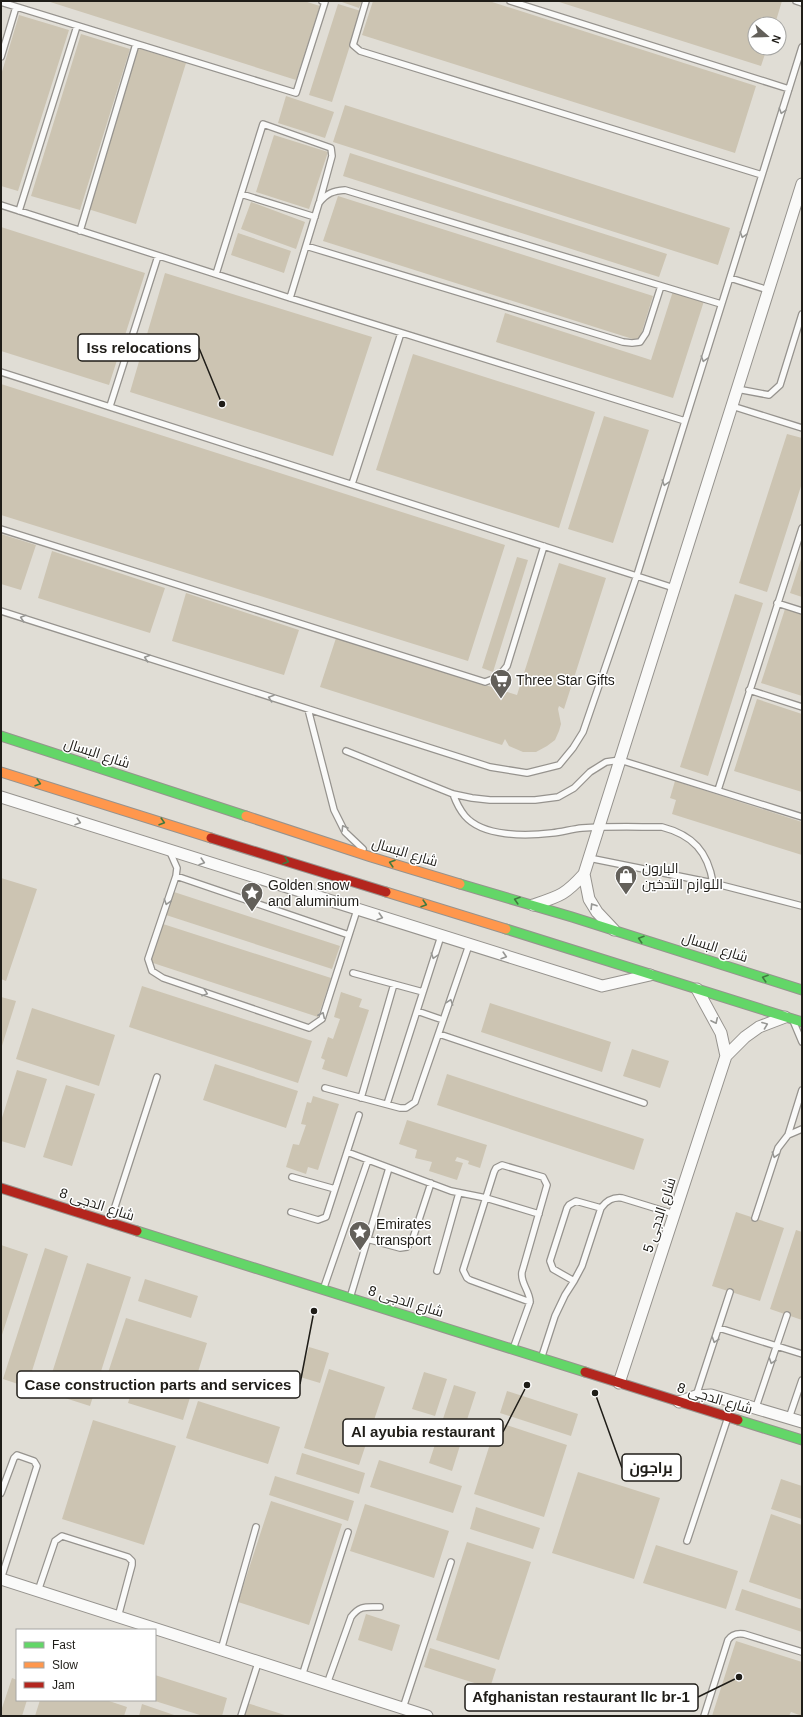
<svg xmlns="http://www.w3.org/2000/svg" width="803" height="1717" viewBox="0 0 803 1717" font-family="Arial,Cairo,sans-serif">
  <rect width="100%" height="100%" fill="#e0ddd5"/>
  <path fill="#ccc4b2" d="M47,1H304L320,6L296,80Z
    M339,1H362L359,8Z
    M373,1H489L756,86L735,153L362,35Z
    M556,1H782L775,24H755V48H767L761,66Z
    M338,4L361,11L332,102L309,95Z
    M19,15L69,30L18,191L1,186V75Z
    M81,34L130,49L80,210L31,196Z
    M137,48L186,63L136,224L88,209Z
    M286,96L334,112L325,138L278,123Z
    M345,105L730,228L718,265L333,142Z
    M274,135L328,152L309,209L256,192Z
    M350,153L667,254L659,277L343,176Z
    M338,196L653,296L639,341L323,241Z
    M251,202L305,222L296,249L241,229Z
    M1,227L145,273L109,385L1,351Z
    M238,233L291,251L284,273L231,255Z
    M165,273L372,337L333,456L130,392Z
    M673,291L704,301L673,398L496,342L505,313L651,360Z
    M413,354L595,412L559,528L376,470Z
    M1,384L505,545L468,661L1,515Z
    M604,416L649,430L613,543L568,529Z
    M787,434L802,438V483L767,592L739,583Z
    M1,534L36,545L21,590L1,584Z
    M52,551L165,588L150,633L38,598Z
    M802,556V597L790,593Z
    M517,557L528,560L493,672L482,668Z
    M559,563L606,578L564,709L559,706L558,709L561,724L559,731L555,740L547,746L536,752H523L509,746L505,739L502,745L320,687L336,638L517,695Z
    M186,593L299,630L284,675L172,641Z
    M735,594L763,603L708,776L680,767Z
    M785,609L802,614V696L761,683Z
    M757,699L802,714V792L734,771Z
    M675,781L802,822V855L672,814L676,800L670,798Z
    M1,878L37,889L6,981L1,979Z
    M174,892L340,946L332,969L166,915Z
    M163,924L331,978L318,1017L150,962Z
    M142,986L312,1041L298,1083L129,1027Z
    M341,992L362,999L359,1007L369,1010L347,1077L322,1069L325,1060L321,1058L328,1037L333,1039L340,1019L334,1017Z
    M1,997L16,1001L1,1049Z
    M490,1003L611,1042L602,1072L481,1032Z
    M32,1008L115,1035L99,1086L16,1059Z
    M632,1049L669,1061L660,1088L623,1076Z
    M215,1064L298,1091L286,1128L203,1100Z
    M17,1070L47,1079L25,1148L1,1141V1121Z
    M447,1074L644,1139L634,1170L437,1105Z
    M66,1085L95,1094L72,1166L43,1157Z
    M313,1096L339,1104L318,1170L308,1167L306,1174L286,1167L293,1144L299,1145L306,1125L301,1124L307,1102L311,1103Z
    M407,1120L487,1145L480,1168L468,1164L469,1161L457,1157L455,1161L463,1163L457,1180L429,1171L432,1162L415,1158L417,1150L399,1144Z
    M736,1212L784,1228L760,1301L712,1286Z
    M796,1230L802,1232V1320L770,1309Z
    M1,1245L28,1254L1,1338Z
    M45,1248L68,1256L27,1387L3,1379Z
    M87,1263L131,1277L90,1406L46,1392Z
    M145,1279L198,1296L191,1318L138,1301Z
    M126,1318L207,1343L183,1420L128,1403L131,1393L104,1385Z
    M309,1347L329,1353L320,1383L300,1377Z
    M329,1369L385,1387L359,1465L304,1448Z
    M424,1372L447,1379L435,1416L412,1409Z
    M454,1385L476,1392L464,1429L442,1422Z
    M507,1391L578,1414L571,1436L500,1413Z
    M198,1401L280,1427L268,1464L186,1438Z
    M93,1420L176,1446L144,1545L62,1519Z
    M497,1422L567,1445L544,1517L474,1494Z
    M440,1429L463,1436L452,1471L429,1463Z
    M302,1453L365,1473L359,1494L296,1474Z
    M379,1460L462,1486L453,1513L370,1487Z
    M578,1472L660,1498L634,1579L552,1553Z
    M275,1476L354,1501L348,1521L269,1495Z
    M781,1479L802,1486V1519L771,1509Z
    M271,1501L342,1524L309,1625L238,1602Z
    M365,1504L449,1531L434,1578L350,1551Z
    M476,1507L540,1528L533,1549L470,1529Z
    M771,1514L802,1525V1600L749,1582Z
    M467,1542L531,1562L499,1660L436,1640Z
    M656,1545L738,1571L726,1609L643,1583Z
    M742,1589L802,1609V1632L735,1610Z
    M366,1614L400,1625L392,1651L358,1640Z
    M736,1641L802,1662V1716L791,1712L789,1716H712Z
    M430,1648L496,1669L490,1688L424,1667Z
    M155,1675L227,1698L222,1716H203L155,1701Z
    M12,1678L17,1680V1700H27L22,1716H1V1711Z
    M40,1700H106L127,1707L124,1716H35Z
    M247,1703L288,1716H243Z
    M142,1704L177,1716H139Z"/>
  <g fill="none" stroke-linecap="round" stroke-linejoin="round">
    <g stroke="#96938e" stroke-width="8">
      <path id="lane" d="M366,1L353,45L360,51L762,175
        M510,1L789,89
        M796,1L802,3
        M1,2L296,93L325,2L322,1
        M1,57L16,7
        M241,194L315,217
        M1,205L290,298L685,421
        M19,211L77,26
        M80,231L136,44
        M306,246L623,342L632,343L640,342L646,333L661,286
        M216,274L263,124L331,148L332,156L320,200
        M730,278L768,290
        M290,298L319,203C327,193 333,191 345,190L721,304
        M1,372L674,588
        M737,389L769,395L780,385L802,314
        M110,406L158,256
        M732,406L802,428
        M352,484L401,333
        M1,529L485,682L498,677L507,666L544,546
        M777,603L802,611
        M1,611L490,767L527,773L559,765L573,748L583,732L637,575L802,47
        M749,690L802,707
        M308,709L334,810L345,832L363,849
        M346,751L453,794L472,798L490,800H535L558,797L574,788L590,772L606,762L620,760L802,817
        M718,790L802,528
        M453,794C456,802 459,809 465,816C483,837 526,836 552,833C562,832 572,829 582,828C608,826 636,827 662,827C693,835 708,852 713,883
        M170,852L177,868L176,876L148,959L152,971L163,978L309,1028L322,1019L357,910
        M589,858L713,883L802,906
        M176,876L349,935
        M353,973L423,992
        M417,1011L443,1020
        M794,1023L802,1042
        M439,1034L644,1103
        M325,1088L400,1108H406L415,1102L469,945
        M361,1098L394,984
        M387,1104L441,936
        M788,1135L802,1090
        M347,1152L451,1191L486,1198L539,1214
        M502,1165L543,1177L547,1185L522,1272C520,1283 530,1291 530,1302L470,1280L467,1278L463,1270L494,1172L496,1168Z
        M292,1177L335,1189
        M291,1212L318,1220L326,1217L359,1115
        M755,1218L778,1148L788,1135L802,1129
        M110,1222L157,1077
        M367,1239L400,1248L407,1247L412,1241L431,1183
        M437,1271L459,1193
        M574,1281L553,1269L550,1261L567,1208L569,1205L576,1201L601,1208
        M323,1290L368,1160
        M350,1298L389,1168
        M719,1328L802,1354
        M513,1349L530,1302
        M542,1356L555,1316L565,1295L574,1281L582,1266L601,1208C607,1200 613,1197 622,1198L674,1214
        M696,1396L730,1292
        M756,1407L787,1315
        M789,1418L802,1380
        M1,1493L14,1458L17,1455L34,1461L37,1466L1,1579
        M687,1541L728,1417
        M38,1591L55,1541L62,1536L128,1557L132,1561V1565L118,1617
        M221,1650L256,1527
        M302,1676L348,1532
        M327,1684L351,1617C360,1605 366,1607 380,1607
        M403,1708L451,1562
        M241,1716L258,1663
        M704,1716L728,1640C732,1634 737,1633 744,1634L802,1652"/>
    </g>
    <g stroke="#96938e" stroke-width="13">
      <path id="street" d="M1,797L602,986L650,975
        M584,874L589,899L597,912L614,930
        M533,905C560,896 565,895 584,874L802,184
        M697,989L721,1033L726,1056
        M619,1383L726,1056L745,1037L759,1027L785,1017
        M679,1402L696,1396L711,1395L802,1422
        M1,1579L427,1716"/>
    </g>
    <g stroke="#96938e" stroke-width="11">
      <path id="fast" d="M1,736L246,816
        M460,884L572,917L802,990
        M506,929L802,1022
        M137,1231L585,1372
        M738,1420L802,1440"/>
    </g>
    <g stroke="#96938e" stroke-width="11">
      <path id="slow" d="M1,772L211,838
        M246,816L371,857L460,884
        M386,892L506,929"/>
    </g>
    <g stroke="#96938e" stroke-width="11">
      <path id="jam" d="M211,838L386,892
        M1,1188L137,1231
        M585,1372L738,1420"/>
    </g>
    <use href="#lane" stroke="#fafaf9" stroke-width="5.5"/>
    <use href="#street" stroke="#fafaf9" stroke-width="11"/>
    <use href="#fast" stroke="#63d668" stroke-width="9"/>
    <use href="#slow" stroke="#ff974d" stroke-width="9"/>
    <use href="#jam" stroke="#b3261e" stroke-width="9"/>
  </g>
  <defs><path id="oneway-chevron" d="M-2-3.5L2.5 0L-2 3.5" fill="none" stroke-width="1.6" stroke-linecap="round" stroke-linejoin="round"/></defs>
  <g stroke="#979794">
    <use href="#oneway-chevron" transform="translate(782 111) rotate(107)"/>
    <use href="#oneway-chevron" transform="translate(743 235) rotate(107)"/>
    <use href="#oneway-chevron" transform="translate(704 359) rotate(107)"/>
    <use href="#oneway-chevron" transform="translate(665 483) rotate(107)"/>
    <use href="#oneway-chevron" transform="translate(23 618) rotate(-162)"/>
    <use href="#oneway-chevron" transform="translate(147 658) rotate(-162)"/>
    <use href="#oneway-chevron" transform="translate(271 698) rotate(-162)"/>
    <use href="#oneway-chevron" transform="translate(78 822) rotate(18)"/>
    <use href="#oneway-chevron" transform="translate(344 828) rotate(-121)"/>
    <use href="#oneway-chevron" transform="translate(202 862) rotate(17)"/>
    <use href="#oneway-chevron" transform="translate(167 902) rotate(108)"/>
    <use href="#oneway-chevron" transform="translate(593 906) rotate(-122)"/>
    <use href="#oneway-chevron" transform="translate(380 917) rotate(17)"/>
    <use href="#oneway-chevron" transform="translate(434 956) rotate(108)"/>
    <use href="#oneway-chevron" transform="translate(504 956) rotate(17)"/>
    <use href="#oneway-chevron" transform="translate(205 993) rotate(19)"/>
    <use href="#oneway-chevron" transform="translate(450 1002) rotate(-71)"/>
    <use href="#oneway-chevron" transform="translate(322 1015) rotate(-65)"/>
    <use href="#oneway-chevron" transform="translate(715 1021) rotate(65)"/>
    <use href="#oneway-chevron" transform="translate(765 1025) rotate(-21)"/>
    <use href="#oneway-chevron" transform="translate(775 1155) rotate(108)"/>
    <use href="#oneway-chevron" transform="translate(715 1340) rotate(108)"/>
    <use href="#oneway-chevron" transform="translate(772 1361) rotate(109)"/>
  </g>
  <g stroke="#417a40">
    <use href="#oneway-chevron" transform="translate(38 783) rotate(17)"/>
    <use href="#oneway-chevron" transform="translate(162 822) rotate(17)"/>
    <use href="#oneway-chevron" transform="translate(286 861) rotate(17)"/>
    <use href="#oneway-chevron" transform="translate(392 863) rotate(-163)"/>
    <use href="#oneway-chevron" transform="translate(517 900) rotate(-163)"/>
    <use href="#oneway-chevron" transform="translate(424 904) rotate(17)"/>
    <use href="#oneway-chevron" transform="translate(641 939) rotate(-162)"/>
    <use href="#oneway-chevron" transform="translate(765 978) rotate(-162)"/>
  </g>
  <defs>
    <g id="supermarket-pin" transform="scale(1.15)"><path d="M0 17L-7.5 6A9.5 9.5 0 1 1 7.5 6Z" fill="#63605a" stroke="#fff"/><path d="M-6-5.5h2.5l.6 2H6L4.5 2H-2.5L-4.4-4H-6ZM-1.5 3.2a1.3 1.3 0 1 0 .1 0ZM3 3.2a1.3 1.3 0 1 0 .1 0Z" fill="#fff"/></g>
    <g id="shop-pin" transform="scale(1.15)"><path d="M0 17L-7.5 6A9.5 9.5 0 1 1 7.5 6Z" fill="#63605a" stroke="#fff"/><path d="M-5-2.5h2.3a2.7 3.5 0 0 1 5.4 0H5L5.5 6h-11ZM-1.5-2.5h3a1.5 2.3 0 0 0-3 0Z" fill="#fff"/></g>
    <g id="sight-pin" transform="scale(1.15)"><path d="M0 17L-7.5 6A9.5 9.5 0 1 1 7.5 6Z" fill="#63605a" stroke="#fff"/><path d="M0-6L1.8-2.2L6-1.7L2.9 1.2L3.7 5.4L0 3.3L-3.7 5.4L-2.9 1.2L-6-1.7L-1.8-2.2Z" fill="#fff"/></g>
  </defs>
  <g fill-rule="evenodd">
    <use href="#supermarket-pin" x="501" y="680"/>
    <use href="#shop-pin" x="626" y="876"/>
    <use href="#sight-pin" x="252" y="893"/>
    <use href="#sight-pin" x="360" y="1232"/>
  </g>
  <g text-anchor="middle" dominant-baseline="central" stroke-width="3" stroke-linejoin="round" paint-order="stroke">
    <g font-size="14" fill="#1f1d18" stroke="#fff" text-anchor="start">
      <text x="516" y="680">Three Star Gifts</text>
      <text x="642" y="868">البارون<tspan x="642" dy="16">اللوازم التدخين</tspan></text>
      <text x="268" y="885">Golden snow<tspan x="268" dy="16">and aluminium</tspan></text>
      <text x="376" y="1224">Emirates<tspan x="376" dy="16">transport</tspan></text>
    </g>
    <g font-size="14" fill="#1f1d18" stroke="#fff">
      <text transform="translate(97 753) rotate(18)">شارع البسال</text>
      <text transform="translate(405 852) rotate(17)">شارع البسال</text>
      <text transform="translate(715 947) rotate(18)">شارع البسال</text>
      <text transform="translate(97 1204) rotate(18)">شارع الدجى 8</text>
      <text transform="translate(659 1215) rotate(-72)">شارع الدجى 5</text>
      <text transform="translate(406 1301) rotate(17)">شارع الدجى 8</text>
      <text transform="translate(715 1398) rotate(17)">شارع الدجى 8</text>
    </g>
  </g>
  <path fill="none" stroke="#1f1d18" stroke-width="1.5" d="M222 404L199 348M314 1311L300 1384M527 1385L503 1432M595 1393L622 1468M739 1677L698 1697"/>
  <g fill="#1f1d18" stroke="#fff" stroke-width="1.5">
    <circle cx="222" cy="404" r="4"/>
    <circle cx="314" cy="1311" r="4"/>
    <circle cx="527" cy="1385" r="4"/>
    <circle cx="595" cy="1393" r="4"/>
    <circle cx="739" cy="1677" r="4"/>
  </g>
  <g fill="#fff" stroke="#1f1d18" stroke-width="1.5">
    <rect x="78" y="334" width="121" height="27" rx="4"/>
    <rect x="17" y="1371" width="283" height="27" rx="4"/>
    <rect x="343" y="1419" width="160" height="27" rx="4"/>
    <rect x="622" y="1454" width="59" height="27" rx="4"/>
    <rect x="465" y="1684" width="233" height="27" rx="4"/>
  </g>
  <g font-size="15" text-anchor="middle" font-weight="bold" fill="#1f1d18">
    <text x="139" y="353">Iss relocations</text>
    <text x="158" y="1390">Case construction parts and services</text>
    <text x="423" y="1437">Al ayubia restaurant</text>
    <text x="651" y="1473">براجون</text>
    <text x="581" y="1702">Afghanistan restaurant llc br-1</text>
  </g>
  <rect width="803" height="1717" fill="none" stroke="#1f1d18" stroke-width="4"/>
  <rect x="16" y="1629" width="140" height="72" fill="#ffffff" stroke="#a5a5a3"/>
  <rect x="24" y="1642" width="20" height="6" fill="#63d668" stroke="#a5a5a3"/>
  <text x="52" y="1649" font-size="12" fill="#1f1d18">Fast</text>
  <rect x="24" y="1662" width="20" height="6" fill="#ff974d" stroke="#a5a5a3"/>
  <text x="52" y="1669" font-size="12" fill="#1f1d18">Slow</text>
  <rect x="24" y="1682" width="20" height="6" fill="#b3261e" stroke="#a5a5a3"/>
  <text x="52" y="1689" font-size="12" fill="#1f1d18">Jam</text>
  <g transform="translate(767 36) rotate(110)"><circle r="19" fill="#ffffff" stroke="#a5a5a3"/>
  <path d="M0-3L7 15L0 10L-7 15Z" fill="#63605a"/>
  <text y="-6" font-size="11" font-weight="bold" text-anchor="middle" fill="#1f1d18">N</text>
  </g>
</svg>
